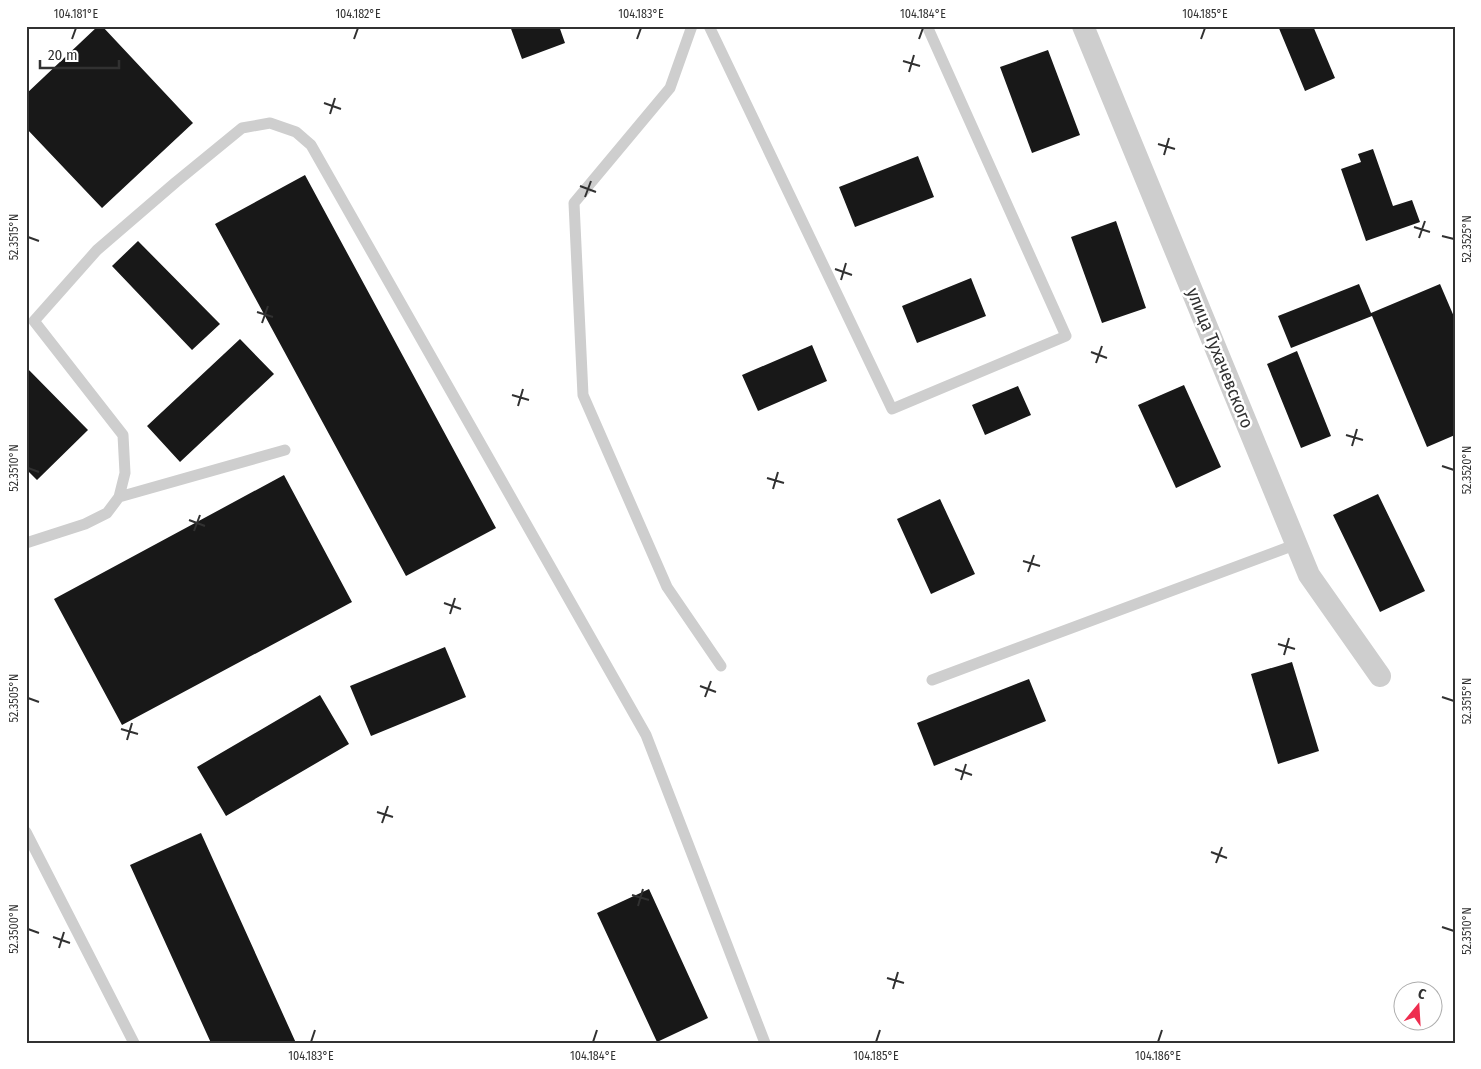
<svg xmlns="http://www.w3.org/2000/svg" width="1481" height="1069" viewBox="0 0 1481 1069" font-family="'Fira Sans Condensed',sans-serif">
  <rect width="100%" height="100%" fill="#fff"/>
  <path fill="#181818" d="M98,26H102L193,123L102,208L26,128V94Z
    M510,26H559L565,43L522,59Z
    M1278,26H1313L1335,78L1305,91Z
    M1048,50L1080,135L1032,153L1000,67Z
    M1373,149L1393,206L1412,200L1420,222L1366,241L1341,169L1361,162L1358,154Z
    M918,156L934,197L855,227L839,187Z
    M305,175L496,528L406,576L215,224Z
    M1116,221L1146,308L1102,323L1071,237Z
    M138,241L220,324L192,350L112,266Z
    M971,278L986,316L917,343L902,306Z
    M1359,284L1371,313L1440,284L1455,319V435L1427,447L1372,316L1291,348L1278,316Z
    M240,339L274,374L180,462L147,426Z
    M812,345L827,381L758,411L742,375Z
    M1297,351L1331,436L1301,448L1267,364Z
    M26,367L88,430L37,480L26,469Z
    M1184,385L1221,467L1176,488L1138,405Z
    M1018,386L1031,415L985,435L972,405Z
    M284,475L352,602L122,725L54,599Z
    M1378,494L1425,591L1380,612L1333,515Z
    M940,499L975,574L931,594L897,519Z
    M445,647L466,697L371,736L350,686Z
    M1292,662L1319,751L1278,764L1251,674Z
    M1029,679L1046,721L934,766L917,723Z
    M320,695L349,744L226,816L197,767Z
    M201,833L296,1043H211L130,865Z
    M649,889L708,1018L657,1042L597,913Z"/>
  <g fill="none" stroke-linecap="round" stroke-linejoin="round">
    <path stroke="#cecece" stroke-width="11" d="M692,26L670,88L574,203L583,395L667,587L721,666
      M709,26L892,409L1066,336L927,26
      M285,450L119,497L125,473L123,435L34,321L97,250L176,182L242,128L270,123L296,132L311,145L646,735L765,1043
      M26,543L85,524L107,513L119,497
      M932,680L1297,544
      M26,832L134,1043"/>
    <path stroke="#cecece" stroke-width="22" d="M1083,26L1309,575L1380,676"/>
  </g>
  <path fill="none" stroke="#313131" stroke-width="2" d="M72,39L76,28M354,39L358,28M637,39L641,28M919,39L923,28M1201,39L1205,28M903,61L920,66M909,72L914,55M324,103L341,109M330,114L335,98M1158,144L1175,149M1164,155L1169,138M580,186L596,192M585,197L591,181M1414,227L1430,232M1442,236L1454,239M28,237L39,241M1419,238L1425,221M835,269L852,275M841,280L846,263M257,312L273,317M262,323L268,306M1091,352L1107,358M1096,363L1102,346M512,395L529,400M518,406L523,389M1346,435L1363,440M1352,446L1357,429M1442,466L1454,470M28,468L39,472M767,478L784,483M773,489L778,472M189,520L205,526M194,531L200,515M1023,561L1040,566M1028,572L1034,555M444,603L461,609M450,614L455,598M1278,644L1295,649M1284,655L1289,638M700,686L716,692M705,697L711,681M1442,697L1454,701M28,698L39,702M121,729L138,734M127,740L132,723M955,769L972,775M961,780L966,764M377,812L393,817M382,823L388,806M1211,852L1227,858M1216,863L1222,847M632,895L649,900M638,906L643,889M1442,927L1454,931M28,929L39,933M53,937L70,943M59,948L64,932M887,978L904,983M893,989L898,972M311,1042L315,1030M593,1042L597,1030M876,1042L880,1030M1158,1042L1162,1030"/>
  <g text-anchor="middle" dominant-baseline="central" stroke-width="5" stroke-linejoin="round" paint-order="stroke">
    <g font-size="18" fill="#313131" stroke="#fff">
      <text transform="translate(1220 358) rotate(68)">улица Тухачевского</text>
    </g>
  </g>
  <rect width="1481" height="1069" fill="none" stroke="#ffffff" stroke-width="55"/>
  <g transform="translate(1418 1006) rotate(18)"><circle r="24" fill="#ffffff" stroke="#adadad"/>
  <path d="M0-4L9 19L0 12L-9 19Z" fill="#ee2d4f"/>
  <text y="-8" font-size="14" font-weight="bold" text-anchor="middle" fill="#313131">С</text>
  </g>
  <path d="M40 60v8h79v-8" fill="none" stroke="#313131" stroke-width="2.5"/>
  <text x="48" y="60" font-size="15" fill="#313131" stroke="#ffffff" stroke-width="4" paint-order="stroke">20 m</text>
  <rect x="28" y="28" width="1426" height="1014" fill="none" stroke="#313131" stroke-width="2"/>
  <g font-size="12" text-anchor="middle" fill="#313131">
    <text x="76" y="18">104.181°E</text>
    <text x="358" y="18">104.182°E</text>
    <text x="641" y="18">104.183°E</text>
    <text x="923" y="18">104.184°E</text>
    <text x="1205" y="18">104.185°E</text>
    <text transform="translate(14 237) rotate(-90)" y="4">52.3515°N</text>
    <text transform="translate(1467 239) rotate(-90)" y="4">52.3525°N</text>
    <text transform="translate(14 468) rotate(-90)" y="4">52.3510°N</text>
    <text transform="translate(1467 470) rotate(-90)" y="4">52.3520°N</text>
    <text transform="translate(14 698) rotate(-90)" y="4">52.3505°N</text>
    <text transform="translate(1467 701) rotate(-90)" y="4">52.3515°N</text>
    <text transform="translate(14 929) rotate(-90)" y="4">52.3500°N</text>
    <text transform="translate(1467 931) rotate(-90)" y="4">52.3510°N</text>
    <text x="311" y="1060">104.183°E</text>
    <text x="593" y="1060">104.184°E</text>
    <text x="876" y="1060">104.185°E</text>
    <text x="1158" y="1060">104.186°E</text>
  </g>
</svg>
